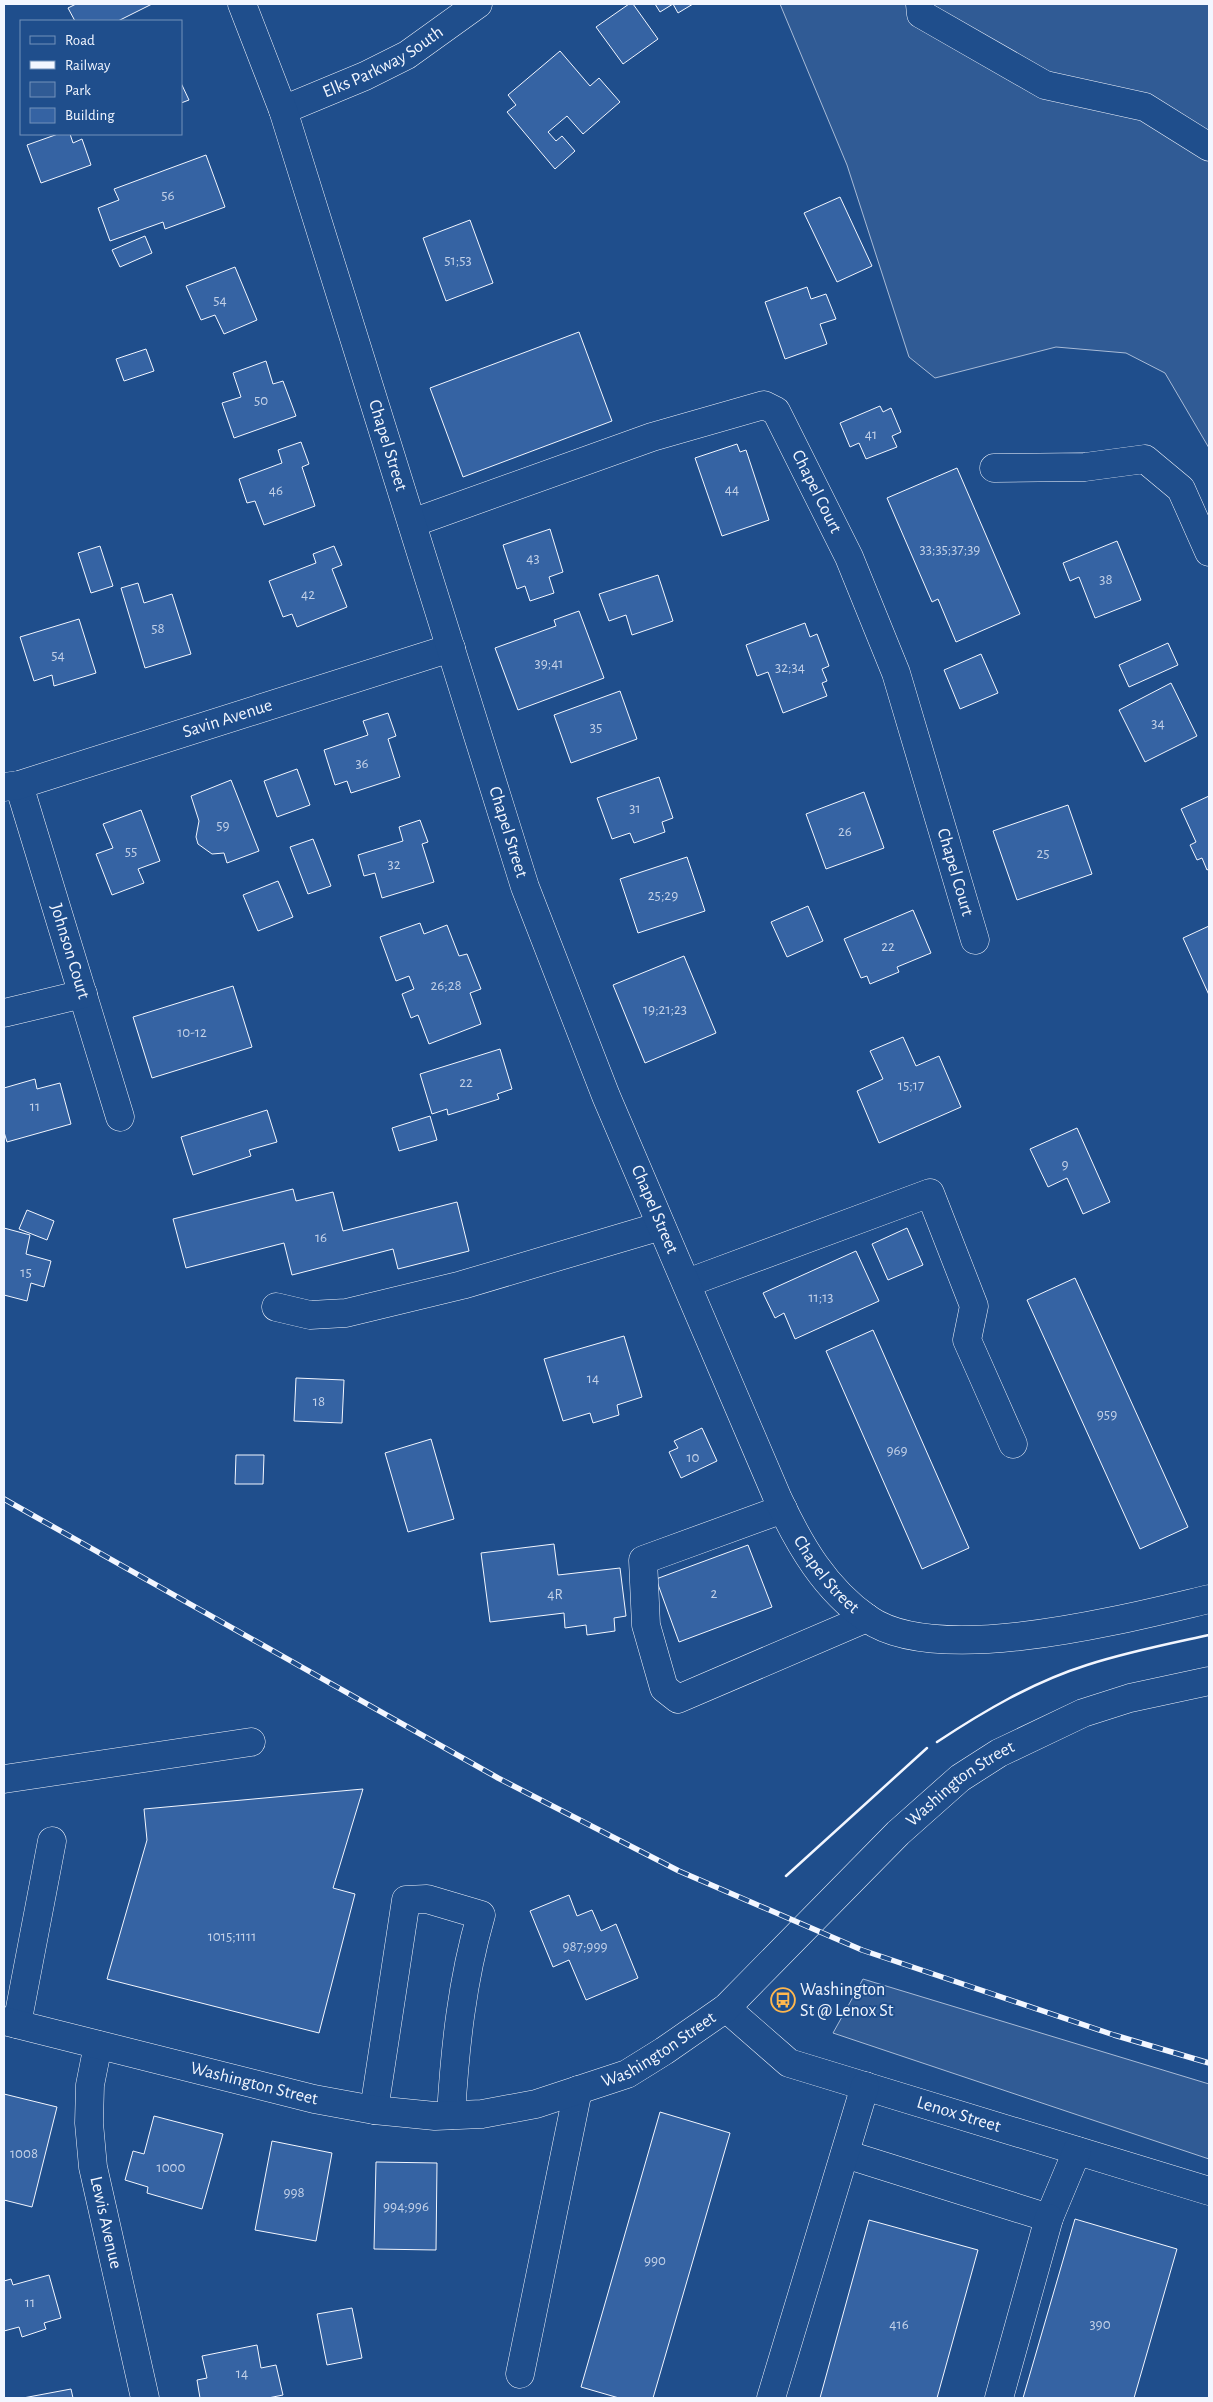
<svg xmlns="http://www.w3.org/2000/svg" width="1213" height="2402" viewBox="0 0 1213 2402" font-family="'Alegreya Sans',sans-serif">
  <rect width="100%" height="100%" fill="#1f4e8c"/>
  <path fill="#305b95" stroke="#a8bbd7" d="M780,4H1209V448L1165,373L1126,353L1056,347L935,378L909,357L847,165Z
    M863,1979L1209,2084V2159L833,2033Z"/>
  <path fill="#3563a3" stroke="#f2f6ff" d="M76,4H152L118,21H75L68,8Z
    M629,4H633L658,39L623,64L596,27Z
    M655,4H693L678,13L673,4L660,12Z
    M560,51L590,86L599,78L620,102L583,134L567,116L548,132L556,141L562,136L575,151L555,169L507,112L516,105L508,95Z
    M181,83L189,100L181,103Z
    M58,134H70L73,143L82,139L91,165L41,183L27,145Z
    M206,155L225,207L165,229L163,222L110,241L98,208L119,200L114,189Z
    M840,197L872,266L837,282L804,213Z
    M470,220L493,283L446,301L423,238Z
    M145,236L152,253L120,267L112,250Z
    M235,267L257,320L224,334L215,315L201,320L186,286Z
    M807,287L811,299L826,294L836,319L820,324L827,344L785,359L765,302Z
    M579,332L612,421L463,477L430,388Z
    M146,349L154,371L124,381L116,359Z
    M266,361L273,384L283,381L296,416L234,438L222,403L241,397L233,373Z
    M880,406L883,412L891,408L901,432L892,436L897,447L866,459L859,443L850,447L840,423Z
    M301,442L309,464L302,467L315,506L264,525L255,501L247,503L239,479L282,463L278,450Z
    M737,444L740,452L746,450L769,520L722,536L695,458Z
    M957,468L1020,614L956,642L938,599L932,602L887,498Z
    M550,529L563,572L549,577L554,593L530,601L525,586L517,589L503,545Z
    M1117,541L1141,600L1095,618L1079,577L1070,581L1063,563Z
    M100,546L113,586L91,593L78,553Z
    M334,546L342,565L332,569L347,607L297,627L292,614L283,617L269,581L316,563L313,554Z
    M658,575L673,621L632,635L626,615L609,621L599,594Z
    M138,583L144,603L172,594L191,654L145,668L121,588Z
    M579,611L604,678L518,710L495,648L556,626L554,620Z
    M79,619L96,673L54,686L52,675L34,681L20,637Z
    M805,623L810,637L817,634L829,666L822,669L827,681L822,683L827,696L783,713L768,672L757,676L746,645Z
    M1168,643L1178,665L1129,687L1119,665Z
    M981,654L998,693L960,709L944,670Z
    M1171,683L1197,736L1145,762L1119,710Z
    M620,691L637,739L571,763L554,715Z
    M388,713L396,736L388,739L400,777L351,793L347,781L335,785L324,750L368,735L363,721Z
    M297,769L310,805L277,817L264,781Z
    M659,777L673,818L662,822L665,832L634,843L630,833L612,839L597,798Z
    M231,780L259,851L227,863L224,853L212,854L198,844L196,837L199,821L191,796Z
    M864,792L884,848L826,869L806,814Z
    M1209,796V869L1207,870L1202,858L1197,860L1190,845L1196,842L1181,809Z
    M1068,805L1092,874L1017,900L993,831Z
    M141,810L160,861L138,869L144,883L112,895L96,854L113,848L103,824Z
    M420,820L428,842L422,844L434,882L382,898L375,873L364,876L358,855L403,841L399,827Z
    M313,839L331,886L308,894L290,847Z
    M687,857L705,911L638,933L620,879Z
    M278,881L293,917L258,931L243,895Z
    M808,906L823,941L787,957L771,922Z
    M913,910L931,953L897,967L899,972L870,984L867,976L861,978L844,939Z
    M420,923L424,934L447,925L459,956L467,954L481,989L470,993L481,1024L429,1044L418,1015L411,1018L402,994L414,989L409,976L396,981L380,937Z
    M1209,926V995L1183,938Z
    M684,956L716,1033L645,1063L613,985Z
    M233,986L252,1047L152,1078L133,1017Z
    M903,1037L916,1066L939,1056L961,1107L879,1143L857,1091L883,1079L870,1051Z
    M500,1049L512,1089L497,1094L499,1099L448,1115L447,1109L432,1114L420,1074Z
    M35,1079L37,1089L60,1083L71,1124L7,1142L4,1132V1088Z
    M267,1110L277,1142L249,1150L251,1156L193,1175L181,1137Z
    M430,1116L437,1140L399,1151L392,1128Z
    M1077,1128L1110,1202L1083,1214L1067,1178L1048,1187L1030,1149Z
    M293,1189L296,1201L333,1192L343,1231L457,1202L469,1251L398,1269L393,1249L292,1275L284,1243L186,1268L173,1219Z
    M27,1210L54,1221L47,1240L19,1229Z
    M4,1228L30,1235L26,1254L51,1261L44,1287L31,1283L27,1301L4,1295Z
    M907,1228L923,1265L888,1280L872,1244Z
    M856,1251L879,1301L795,1339L784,1313L775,1318L763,1293Z
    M1075,1278L1188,1527L1140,1549L1027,1300Z
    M873,1330L969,1548L922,1569L826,1351Z
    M624,1336L642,1397L617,1405L619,1415L593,1423L590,1413L563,1421L544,1359Z
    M296,1378L344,1380L342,1423L294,1421Z
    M702,1428L717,1461L681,1478L669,1452L678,1448L674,1441Z
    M431,1439L454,1519L408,1532L385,1453Z
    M236,1455H264L263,1484H235Z
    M554,1544L558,1575L620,1568L626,1616L614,1618L615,1631L587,1635L586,1625L565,1628L564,1613L490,1622L481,1553Z
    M748,1545L772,1607L679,1642L656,1579Z
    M363,1789L333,1888L355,1894L319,2033L107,1979L147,1840L144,1809Z
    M569,1895L577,1916L592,1910L601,1931L616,1924L638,1978L586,2000L569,1960L553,1967L530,1911Z
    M4,2094L57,2107L32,2207L4,2200Z
    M660,2112L730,2133L653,2398H619L581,2387Z
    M154,2116L223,2134L202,2209L147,2193L148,2187L125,2180L133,2151L144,2154Z
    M272,2141L332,2153L316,2241L255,2230Z
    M376,2162L437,2163L436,2250L374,2249Z
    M1075,2219L1177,2249L1134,2398H1023Z
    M869,2220L978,2250L937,2398H820Z
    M49,2275L61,2318L44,2323L46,2329L22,2337L19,2327L4,2331V2281L11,2279L13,2285Z
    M352,2308L362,2358L327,2365L317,2314Z
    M257,2345L261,2368L276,2365L283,2395L268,2398H200L197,2380L207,2378L202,2356Z
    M71,2389L73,2398H23Z"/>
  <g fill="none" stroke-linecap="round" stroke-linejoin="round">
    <g stroke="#f2f6ff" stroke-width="29">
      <g id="minor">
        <path d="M920,4L921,14L1045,85L1145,107L1209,147"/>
        <path id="s1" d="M283,110L365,76L407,55L478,4"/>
        <path d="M994,468L1085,467L1145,459L1181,489L1209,552"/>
        <path id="s2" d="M412,523L652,437L764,405L776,411L849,557L896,673L975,940"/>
        <path id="s3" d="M19,785L120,1117"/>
        <path id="s4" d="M4,787L19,785L451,648"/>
        <path d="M4,1013L83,994"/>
        <path d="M687,1283L930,1193L974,1306L967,1340L1013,1444"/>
        <path d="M276,1307L310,1315L346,1313L462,1285L661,1226"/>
        <path d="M783,1509L643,1560L646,1625L664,1688L678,1699L867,1618"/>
        <path d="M4,1779L251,1742"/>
        <path id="s5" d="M726,2008L789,2063L1209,2191"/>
        <path d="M17,2024L52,1841"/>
        <path id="s6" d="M98,2045L90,2085L89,2123L93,2167L145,2398"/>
        <path d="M374,2110L406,1900L427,1899L481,1915C462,1981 455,2047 451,2115"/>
        <path d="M845,2154L1049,2218L1077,2151"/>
        <path d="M520,2374L578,2090"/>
        <path d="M771,2398L865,2086"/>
        <path d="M999,2398L1049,2218"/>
      </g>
    </g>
    <g stroke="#f2f6ff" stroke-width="29">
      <g id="major">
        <path id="s7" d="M242,4L283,110L525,887L606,1096L778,1499C800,1546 825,1589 868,1619C939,1668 1128,1618 1209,1599"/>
        <path id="s8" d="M4,2021L314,2099L374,2110L435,2116L482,2114L536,2104L627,2074L664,2051L726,2008L898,1833L960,1778L999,1753L1083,1713L1130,1698L1209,1681"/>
      </g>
    </g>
    <use href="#minor" stroke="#1f4e8c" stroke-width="28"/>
    <use href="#major" stroke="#1f4e8c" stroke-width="28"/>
    <g stroke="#f2f6ff" stroke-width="5.5">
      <path id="rail" d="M4,1499L498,1778L679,1871L862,1950L1114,2035L1209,2063"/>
    </g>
    <use href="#rail" stroke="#1f4e8c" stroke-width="4" stroke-dasharray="11" stroke-linecap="butt"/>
    <path stroke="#f2f6ff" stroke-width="2.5" d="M937,1742C984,1711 1033,1682 1087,1665C1127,1652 1168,1644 1209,1635
      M786,1876L927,1748"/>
  </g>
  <defs>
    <g id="bus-ring" transform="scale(1.25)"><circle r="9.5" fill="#1f4e8c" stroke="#ffb74d" stroke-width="1.5"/><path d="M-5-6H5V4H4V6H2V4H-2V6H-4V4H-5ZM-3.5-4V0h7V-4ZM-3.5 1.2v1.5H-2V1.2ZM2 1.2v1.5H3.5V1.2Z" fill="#ffb74d"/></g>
  </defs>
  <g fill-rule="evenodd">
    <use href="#bus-ring" x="783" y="2000"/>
  </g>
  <g text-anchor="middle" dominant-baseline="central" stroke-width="4" stroke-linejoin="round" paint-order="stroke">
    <g font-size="15" fill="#c3d1e8">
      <text x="168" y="195">56</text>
      <text x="458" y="260">51;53</text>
      <text x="220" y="300">54</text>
      <text x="261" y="400">50</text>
      <text x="871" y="434">41</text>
      <text x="732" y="489">44</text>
      <text x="276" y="490">46</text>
      <text x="950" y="549">33;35;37;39</text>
      <text x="533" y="558">43</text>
      <text x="1106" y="579">38</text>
      <text x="308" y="594">42</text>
      <text x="158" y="628">58</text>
      <text x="58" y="655">54</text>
      <text x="549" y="663">39;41</text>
      <text x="790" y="667">32;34</text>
      <text x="1158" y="723">34</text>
      <text x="596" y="727">35</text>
      <text x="362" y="763">36</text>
      <text x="635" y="808">31</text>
      <text x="223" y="825">59</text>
      <text x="845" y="831">26</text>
      <text x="131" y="851">55</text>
      <text x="1043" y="853">25</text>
      <text x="394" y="864">32</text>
      <text x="663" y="895">25;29</text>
      <text x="888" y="946">22</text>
      <text x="446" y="985">26;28</text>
      <text x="665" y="1009">19;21;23</text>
      <text x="192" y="1032">10-12</text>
      <text x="466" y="1082">22</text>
      <text x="911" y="1085">15;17</text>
      <text x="35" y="1106">11</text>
      <text x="1065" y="1164">9</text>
      <text x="321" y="1237">16</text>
      <text x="26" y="1272">15</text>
      <text x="821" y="1297">11;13</text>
      <text x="593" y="1378">14</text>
      <text x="319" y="1401">18</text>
      <text x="1107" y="1414">959</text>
      <text x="897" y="1450">969</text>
      <text x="693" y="1457">10</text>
      <text x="714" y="1593">2</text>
      <text x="555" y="1594">4R</text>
      <text x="232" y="1936">1015;1111</text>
      <text x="585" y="1946">987;999</text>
      <text x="24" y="2153">1008</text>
      <text x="171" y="2167">1000</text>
      <text x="294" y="2192">998</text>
      <text x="406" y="2206">994;996</text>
      <text x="655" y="2260">990</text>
      <text x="30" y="2302">11</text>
      <text x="899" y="2324">416</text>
      <text x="1100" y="2324">390</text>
      <text x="242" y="2373">14</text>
    </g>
    <g font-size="18" fill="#f2f6ff" stroke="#1f4e8c">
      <text stroke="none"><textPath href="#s1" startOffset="111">Elks Parkway South</textPath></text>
      <text stroke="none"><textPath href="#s7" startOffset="465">Chapel Street</textPath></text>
      <text stroke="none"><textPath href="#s2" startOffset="475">Chapel Court</textPath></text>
      <text stroke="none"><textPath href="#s4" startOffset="234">Savin Avenue</textPath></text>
      <text stroke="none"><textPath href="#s7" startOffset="870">Chapel Street</textPath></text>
      <text stroke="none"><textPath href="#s2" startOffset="881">Chapel Court</textPath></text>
      <text stroke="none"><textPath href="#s3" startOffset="174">Johnson Court</textPath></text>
      <text stroke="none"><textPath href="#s7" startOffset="1275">Chapel Street</textPath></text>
      <text stroke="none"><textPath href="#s7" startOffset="1680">Chapel Street</textPath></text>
      <text stroke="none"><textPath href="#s8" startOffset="1084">Washington Street</textPath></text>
      <text stroke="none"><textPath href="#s8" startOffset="679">Washington Street</textPath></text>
      <text stroke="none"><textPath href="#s8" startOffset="258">Washington Street</textPath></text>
      <text stroke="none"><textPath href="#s5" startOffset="261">Lenox Street</textPath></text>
      <text stroke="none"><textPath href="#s6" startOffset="180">Lewis Avenue</textPath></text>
    </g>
    <g font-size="18" fill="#f2f6ff" stroke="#1f4e8c" text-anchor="start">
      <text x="800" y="1990">Washington<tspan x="800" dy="21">St @ Lenox St</tspan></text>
    </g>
  </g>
  <rect width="1213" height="2402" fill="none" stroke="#f2f6ff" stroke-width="10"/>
  <rect x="20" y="20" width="162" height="115" fill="#1f4e8c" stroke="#7391ba"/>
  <rect x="30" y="36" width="25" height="8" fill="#1f4e8c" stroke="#7391ba"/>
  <text x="65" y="45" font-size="15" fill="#f2f6ff">Road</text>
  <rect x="30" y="61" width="25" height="8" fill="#f2f6ff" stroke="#7391ba"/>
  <text x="65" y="70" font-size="15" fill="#f2f6ff">Railway</text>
  <rect x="30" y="82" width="25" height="15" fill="#305b95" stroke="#7391ba"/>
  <text x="65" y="95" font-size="15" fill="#f2f6ff">Park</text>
  <rect x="30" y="108" width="25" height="15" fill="#3563a3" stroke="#7391ba"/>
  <text x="65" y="120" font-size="15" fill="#f2f6ff">Building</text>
</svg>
